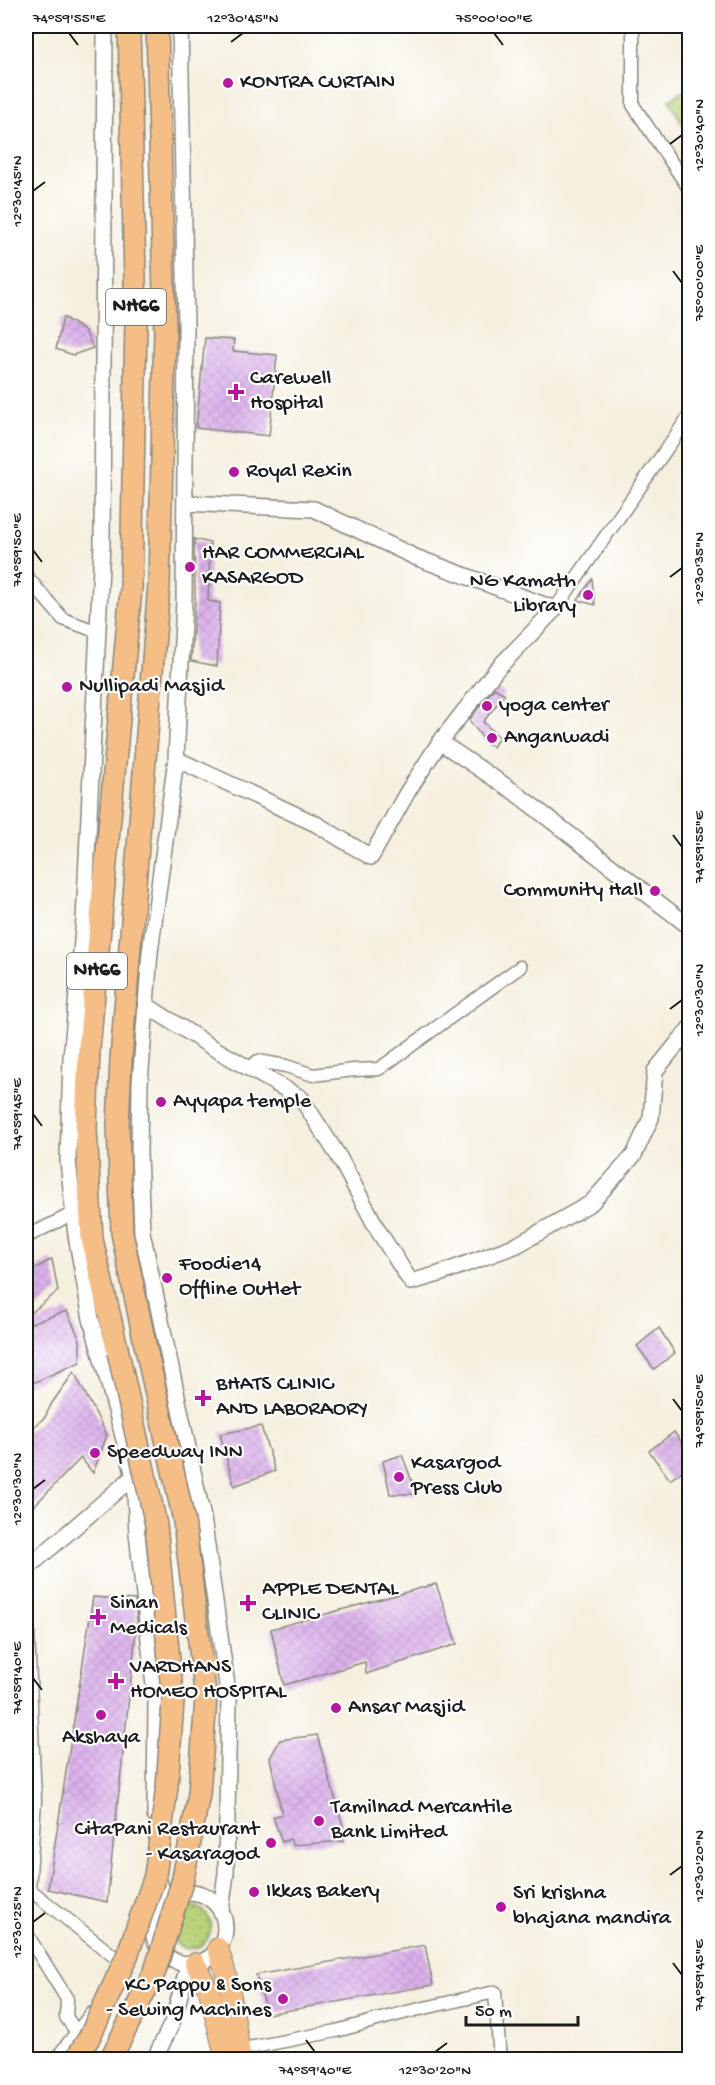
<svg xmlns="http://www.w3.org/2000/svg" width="715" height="2085" viewBox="0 0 715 2085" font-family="'Gochi Hand',sans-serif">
  <defs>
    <pattern id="grass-dots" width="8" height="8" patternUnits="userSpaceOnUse" patternTransform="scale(1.5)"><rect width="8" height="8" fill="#b8d378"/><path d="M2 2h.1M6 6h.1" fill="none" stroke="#9eb567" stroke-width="1.8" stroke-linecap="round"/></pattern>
    <pattern id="building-cross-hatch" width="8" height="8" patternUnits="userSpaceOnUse" patternTransform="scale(1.5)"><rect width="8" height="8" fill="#dcb1ec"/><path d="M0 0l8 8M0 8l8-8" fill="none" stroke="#bc98ca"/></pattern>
  </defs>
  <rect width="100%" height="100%" fill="#fff"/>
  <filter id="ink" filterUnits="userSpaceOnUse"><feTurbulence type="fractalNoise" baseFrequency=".0167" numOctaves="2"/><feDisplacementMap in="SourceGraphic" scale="12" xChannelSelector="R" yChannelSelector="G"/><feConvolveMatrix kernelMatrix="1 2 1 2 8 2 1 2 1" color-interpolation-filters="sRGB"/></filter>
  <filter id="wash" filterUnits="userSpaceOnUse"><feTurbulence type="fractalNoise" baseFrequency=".008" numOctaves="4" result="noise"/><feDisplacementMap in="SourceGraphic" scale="24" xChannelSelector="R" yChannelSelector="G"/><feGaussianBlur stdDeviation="1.35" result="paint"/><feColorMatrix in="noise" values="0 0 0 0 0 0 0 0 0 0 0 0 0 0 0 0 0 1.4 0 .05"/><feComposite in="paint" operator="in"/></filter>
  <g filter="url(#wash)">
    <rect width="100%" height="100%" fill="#f5efde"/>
    <path fill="url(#grass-dots)" stroke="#6a784a" stroke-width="1.5" d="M689,88V136L669,100Z
      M190,1905C233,1917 201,1971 170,1938L179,1907Z"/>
    <g id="blocks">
      <path fill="url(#building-cross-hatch)" d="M63,317L85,331L93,348L73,355L56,349Z
        M205,338L234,340L233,351L277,355L269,436L196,428Z
        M194,539L210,543L208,601L220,603L217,666L191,661L195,600Z
        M592,579L595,605L578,600Z
        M494,688L505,694L483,722L499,737L493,747L485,741L469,720Z
        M52,1259L58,1291L26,1317V1274Z
        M67,1311L80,1340V1362L26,1386V1325Z
        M659,1328L675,1353L654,1369L637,1346Z
        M74,1372L107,1435L93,1473L81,1458L26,1514V1434L45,1417L52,1403Z
        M261,1426L275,1471L234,1486L220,1434Z
        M674,1432L690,1454V1465L670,1480L649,1451Z
        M402,1455L417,1494H390L383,1461Z
        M436,1584L457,1644L366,1674L365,1662L284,1685L271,1629Z
        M93,1597L135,1600L137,1622L107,1902L48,1889Z
        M317,1735L343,1826V1841L293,1845L290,1839L282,1842L273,1817L282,1814L270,1758L280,1740Z
        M425,1945L433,1985L268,2014L256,1975Z"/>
    </g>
  </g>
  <g filter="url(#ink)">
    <use href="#blocks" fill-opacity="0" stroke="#88867d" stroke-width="1.5"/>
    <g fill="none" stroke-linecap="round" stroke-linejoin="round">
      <path stroke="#d4cfc1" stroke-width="15" stroke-dasharray="15 8" stroke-linecap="butt" d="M125,1421L179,1408"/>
      <g stroke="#88867d" stroke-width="15">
        <path id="minor" d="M633,26V105L690,190
          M26,576L63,619L98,632
          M555,609L690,415
          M250,1068L258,1061L286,1066L313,1075L354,1070L379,1069L520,967
          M26,1237L74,1213
          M26,1584L35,1801L29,1889L126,1966
          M26,1933L67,1999L66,2017L78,2034
          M233,2051L336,2031L411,2011L495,1992L500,2060"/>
      </g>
      <g stroke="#88867d" stroke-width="18">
        <path id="tertiary" d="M105,26L102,545L84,920L71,1058L68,1161L76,1235L91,1319L134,1476L137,1533L156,1703L155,1816
          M180,26L186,326L184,602L176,759L150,952L140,1083L139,1152L142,1232L203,1518L229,1699L226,1873L221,1911
          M185,503L314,509L415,557L555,609L496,670L440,742
          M176,759L316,824L371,857L408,791L440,742L513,791L690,927
          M146,1005L210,1046L301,1098L339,1157L379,1232L411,1282L439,1274L517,1245L591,1203L634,1155L651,1118L655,1071L690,1028
          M26,1569L134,1476
          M155,1870L166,1901
          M153 1928a36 36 0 1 1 72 0a36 36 0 1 1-72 0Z
          M57,2060L92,2015
          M154,2060L172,2023L189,1963"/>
      </g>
      <g stroke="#88867d" stroke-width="22">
        <path id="primary" d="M218,1948L229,1984L241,2060
          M195,1963L209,1991L226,2060"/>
      </g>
      <g stroke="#88867d" stroke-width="24">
        <path id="trunk" d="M145,1344L122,1233L118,1126L121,1059L159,585L165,331L157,26
          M118,1352L92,1239L86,1129L89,1049L131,588L136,321L129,26"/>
      </g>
      <use href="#minor" stroke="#fff" stroke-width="12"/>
      <use href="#tertiary" stroke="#fff" stroke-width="15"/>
      <use href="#primary" stroke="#f6be87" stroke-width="20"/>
      <use href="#trunk" stroke="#f6be87" stroke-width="21"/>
      <g stroke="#88867d" stroke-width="24" stroke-linecap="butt">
        <path id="trunk-bridge" d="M75,2060L89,2038L127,1956L155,1876L167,1787L173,1702L156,1525L118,1352
          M110,2060L155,1971L183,1879L199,1794L206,1699L184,1521L145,1344"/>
      </g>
      <use href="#trunk-bridge" stroke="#f6be87" stroke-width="21"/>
    </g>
  </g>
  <path fill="none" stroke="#1c1c1c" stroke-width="2" d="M69,33L78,45M494,33L503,45M231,42L243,33M670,144L682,135M33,191L45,182M673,271L682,283M33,550L42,562M670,577L682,568M673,835L682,847M670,1009L682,1000M33,1114L42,1126M673,1399L682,1411M33,1489L45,1480M33,1678L42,1690M670,1875L682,1866M33,1922L45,1913M673,1963L682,1975M306,2040L315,2052M435,2052L447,2043"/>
  <g fill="#b5179e" stroke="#fff" stroke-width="2">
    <circle cx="228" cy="83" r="6"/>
    <path d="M233 383h6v6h6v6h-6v6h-6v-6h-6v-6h6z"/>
    <circle cx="234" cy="472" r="6"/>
    <circle cx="190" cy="567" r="6"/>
    <circle cx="588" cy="595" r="6"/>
    <circle cx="67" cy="687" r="6"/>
    <circle cx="487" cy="706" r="6"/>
    <circle cx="492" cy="738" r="6"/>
    <circle cx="655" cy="891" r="6"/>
    <circle cx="161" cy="1102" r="6"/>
    <circle cx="167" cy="1278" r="6"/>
    <path d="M200 1389h6v6h6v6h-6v6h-6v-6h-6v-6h6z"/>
    <circle cx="95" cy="1453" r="6"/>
    <circle cx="399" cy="1477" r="6"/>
    <path d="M245 1594h6v6h6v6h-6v6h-6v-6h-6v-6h6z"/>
    <path d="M95 1608h6v6h6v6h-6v6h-6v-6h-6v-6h6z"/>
    <path d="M113 1672h6v6h6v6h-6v6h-6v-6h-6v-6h6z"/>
    <circle cx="336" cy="1708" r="6"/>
    <circle cx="101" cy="1715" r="6"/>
    <circle cx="319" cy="1821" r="6"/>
    <circle cx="271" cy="1843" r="6"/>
    <circle cx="254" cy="1892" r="6"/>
    <circle cx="501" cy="1907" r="6"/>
    <circle cx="283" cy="1999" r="6"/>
  </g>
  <g text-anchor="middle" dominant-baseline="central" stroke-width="4.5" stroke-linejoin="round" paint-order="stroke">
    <g fill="#fff" stroke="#606060" stroke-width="1.5">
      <rect x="106" y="289" width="60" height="36" rx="4.5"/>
      <rect x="67" y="953" width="60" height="36" rx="4.5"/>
    </g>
    <g font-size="21" font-weight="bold" fill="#1c1c1c">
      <text x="136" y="307">NH66</text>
      <text x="97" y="971">NH66</text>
    </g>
    <g font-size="22" fill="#1c1c1c" stroke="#fff" text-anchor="start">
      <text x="240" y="83">KONTRA CURTAIN</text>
      <text x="250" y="379">Carewell<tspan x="250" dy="25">Hospital</tspan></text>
      <text x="246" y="472">Royal Rexin</text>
      <text x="202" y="554">HAR COMMERCIAL<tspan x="202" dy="25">KASARGOD</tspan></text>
      <text x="576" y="582" text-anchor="end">NG Kamath<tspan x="576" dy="25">Library</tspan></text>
      <text x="79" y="687">Nullipadi Masjid</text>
      <text x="499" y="706">yoga center</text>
      <text x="504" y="738">Anganwadi</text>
      <text x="643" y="891" text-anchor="end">Community Hall</text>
      <text x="173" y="1102">Ayyapa temple</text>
      <text x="179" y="1265">Foodie14<tspan x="179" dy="25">Offline Outlet</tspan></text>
      <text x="216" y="1385">BHATS CLINIC<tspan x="216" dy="25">AND LABORAORY</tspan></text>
      <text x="107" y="1453">Speedway INN</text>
      <text x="411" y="1464">Kasargod<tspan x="411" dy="25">Press Club</tspan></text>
      <text x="262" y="1590">APPLE DENTAL<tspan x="262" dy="25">CLINIC</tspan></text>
      <text x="110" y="1604">Sinan<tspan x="110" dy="25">Medicals</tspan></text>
      <text x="130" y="1668">VARDHANS<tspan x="130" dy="25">HOMEO HOSPITAL</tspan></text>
      <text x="348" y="1708">Ansar Masjid</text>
      <text x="101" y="1738" text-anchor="middle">Akshaya</text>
      <text x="331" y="1808">Tamilnad Mercantile<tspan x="331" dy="25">Bank Limited</tspan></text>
      <text x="259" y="1830" text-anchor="end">CitaPani Restaurant<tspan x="259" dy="25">- Kasaragod</tspan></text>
      <text x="266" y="1892">Ikkas Bakery</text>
      <text x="513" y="1894">Sri krishna<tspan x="513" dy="25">bhajana mandira</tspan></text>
      <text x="271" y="1986" text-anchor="end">KC Pappu &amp; Sons<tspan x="271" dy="25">- Sewing Machines</tspan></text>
    </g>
  </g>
  <rect width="715" height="2085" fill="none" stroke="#fff" stroke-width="66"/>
  <path d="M466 2016v9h112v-9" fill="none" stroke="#1c1c1c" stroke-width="3"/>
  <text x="475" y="2016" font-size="18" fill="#1c1c1c" stroke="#ffffff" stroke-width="4.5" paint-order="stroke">50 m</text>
  <rect x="33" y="33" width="649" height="2019" fill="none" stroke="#1c1c1c" stroke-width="2"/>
  <g font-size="15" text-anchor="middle" fill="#1c1c1c">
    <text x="69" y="22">74°59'55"E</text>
    <text x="243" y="22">12°30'45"N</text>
    <text x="494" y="22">75°00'00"E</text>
    <text transform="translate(698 135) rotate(-90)" y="5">12°30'40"N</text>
    <text transform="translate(16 191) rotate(-90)" y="5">12°30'45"N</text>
    <text transform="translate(698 283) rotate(-90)" y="5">75°00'00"E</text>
    <text transform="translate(16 550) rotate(-90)" y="5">74°59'50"E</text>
    <text transform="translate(698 568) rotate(-90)" y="5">12°30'35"N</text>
    <text transform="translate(698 847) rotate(-90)" y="5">74°59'55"E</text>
    <text transform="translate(698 1000) rotate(-90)" y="5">12°30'30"N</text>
    <text transform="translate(16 1114) rotate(-90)" y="5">74°59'45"E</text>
    <text transform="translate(698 1411) rotate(-90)" y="5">74°59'50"E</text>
    <text transform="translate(16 1489) rotate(-90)" y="5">12°30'30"N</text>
    <text transform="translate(16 1678) rotate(-90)" y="5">74°59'40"E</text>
    <text transform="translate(698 1866) rotate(-90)" y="5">12°30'20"N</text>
    <text transform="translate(16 1922) rotate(-90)" y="5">12°30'25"N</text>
    <text transform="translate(698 1975) rotate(-90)" y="5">74°59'45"E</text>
    <text x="315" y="2074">74°59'40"E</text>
    <text x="435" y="2074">12°30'20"N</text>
  </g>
</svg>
